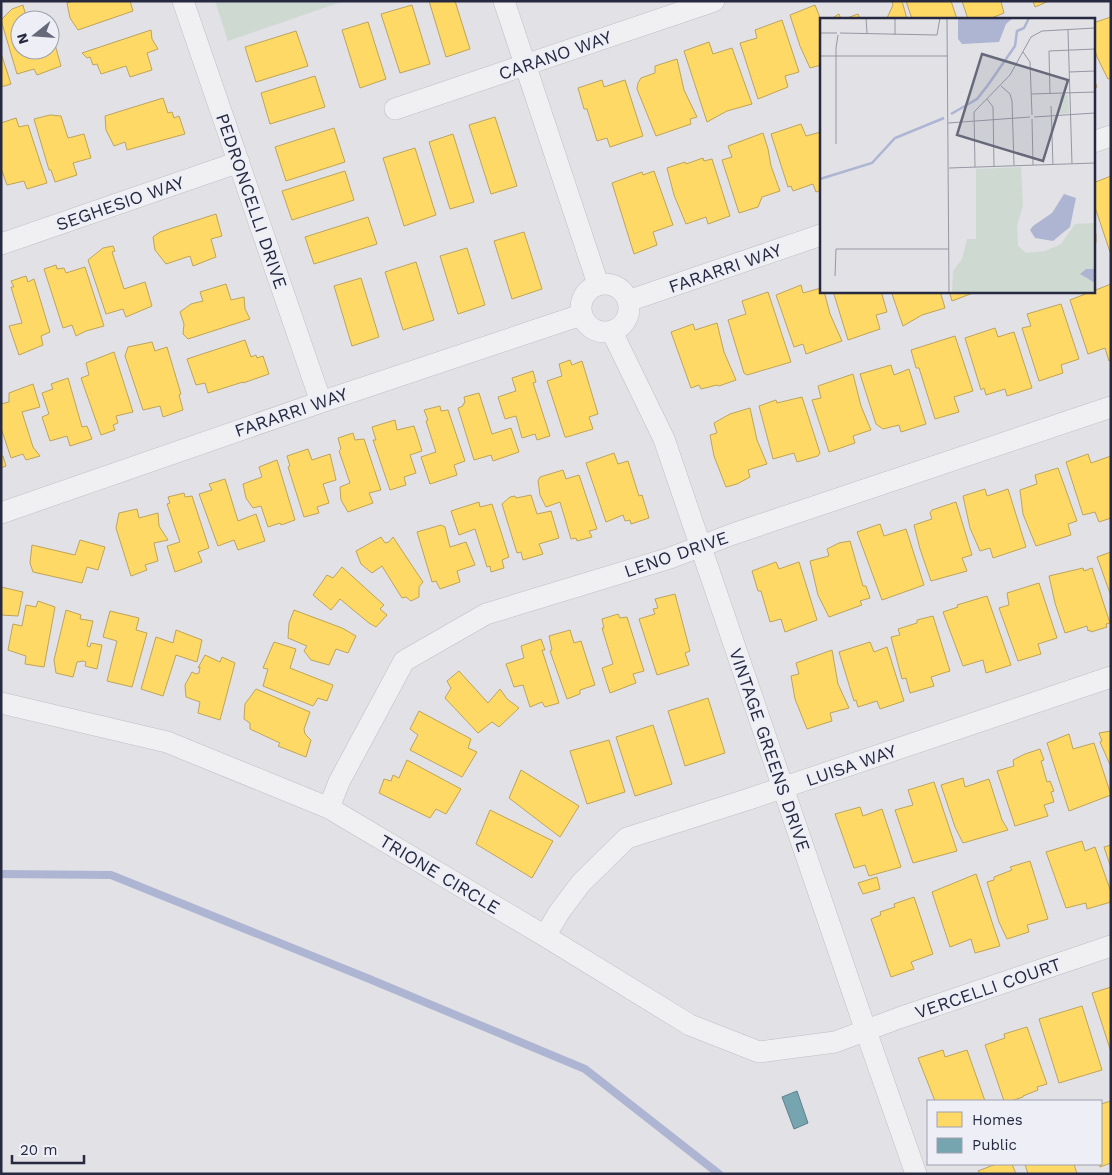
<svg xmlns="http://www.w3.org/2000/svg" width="1112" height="1175" viewBox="0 0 1112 1175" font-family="'Work Sans',sans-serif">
  <rect width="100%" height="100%" fill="#e1e1e6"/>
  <path fill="#ced9d1" d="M215,1H344L228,41Z"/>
  <path fill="#ffd966" stroke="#bea45b" d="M73,1H130L133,11L78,30L70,18L67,3Z
    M429,1H455L470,49L446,57Z
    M892,1H902L907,19H886L887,18L893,5Z
    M906,1H951L957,19H912Z
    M962,1H1004L1001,2L1004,13L989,19H968Z
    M1033,1H1049L1035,7Z
    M23,5L27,20H20V50H50V43L54,41L61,66L37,75L34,69L17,74L1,20L12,9Z
    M412,5L430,64L400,73L381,14Z
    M815,5L821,20V65L810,68L800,46L790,15Z
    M839,14L841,19H831Z
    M858,14L860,19L847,18Z
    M1111,17V78L1108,79L1097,57L1093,43V23Z
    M782,20L799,72L785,76L788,87L758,99L740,43L757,38L755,30Z
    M368,22L386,79L360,88L342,30Z
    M151,30L152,39L158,49L147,53L152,70L130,77L126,66L101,74L97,64L93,65L90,57L87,58L82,53Z
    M296,31L308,66L256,82L245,47Z
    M709,42L713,54L732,48L752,104L727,111L707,122L684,51Z
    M1,53L11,84L1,87Z
    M677,59L684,90L697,117L690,119L691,124L656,136L637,89L638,83L641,78L655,73V66Z
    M1093,75L1097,87L1093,89Z
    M315,76L325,107L270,124L261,93Z
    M602,80L604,87L625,80L643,136L610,147L607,138L597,141L587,109H584L578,88Z
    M163,98L168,113L172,112L174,118L179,116L185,134L127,150L125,142L114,146L106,130L105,116Z
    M50,115L61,116L68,138L84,134L91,158L73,163L77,175L55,182L51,170H49L34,119Z
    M495,117L517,186L491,194L469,125Z
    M16,118L19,127L28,125L47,183L27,189L24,181L7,185L1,168V123Z
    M801,124L806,136L821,132V190L816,192L813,184L793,191L791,186L788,187L771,134Z
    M334,128L345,162L286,181L275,147Z
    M763,133L768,149L771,166L780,191L762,197L758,207L739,213L722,160L732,157L728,146Z
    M453,134L474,202L450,209L429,142Z
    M415,148L436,215L404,226L383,158Z
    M703,158L704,161L712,159L730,216L708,224L706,217L686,224L674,195L667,168L685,162L686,164Z
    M345,171L354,200L292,220L282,191Z
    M654,171L673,225L653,232L657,245L634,254L612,183L642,172L643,175Z
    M1111,176V252H1110L1093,201V183Z
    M216,214L222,236L211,239L216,257L193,266L190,256L166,264L155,250L153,237L160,232Z
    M368,217L377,244L314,264L305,237Z
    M1093,228L1096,234V243L1093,244Z
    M524,232L542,289L512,299L494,241Z
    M113,246L115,251L112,252L124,289L145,282L152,306L126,317L123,309L106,314L88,260L103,248Z
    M467,248L485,305L458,314L440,256Z
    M416,262L434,320L403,330L385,272Z
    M56,265L57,269L64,268L66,273L85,267L104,326L86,331L76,336L72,325L63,328L44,269Z
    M26,276L28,282L34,279L50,332L41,336L43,345L19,355L9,326L22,323L11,287H14L11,281Z
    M361,278L379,337L352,346L334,286Z
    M226,284L231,300L244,297L245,309L250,319L188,339L183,334L184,324L180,312L191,304L203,301L200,292Z
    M1111,284V360L1109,361L1105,348L1088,354L1070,300Z
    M801,285L803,293L821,288V291H824L830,314L842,341L806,354L803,344L794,347L776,295Z
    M833,291H881L887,312L876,315L880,329L848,340Z
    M891,291H940L945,308L922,315L903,326Z
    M949,291H978L952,301Z
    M768,292L791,362L747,375L744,373L728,320L746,314L742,301Z
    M1061,304L1079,359L1061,365L1063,373L1039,381L1022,328L1031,326L1027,314Z
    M717,323L724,352L736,380L719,386L717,385L701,389L699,385L691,388L671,332L693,324L695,330Z
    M995,328L998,337L1014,332L1032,388L1007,396L1005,389L986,395L984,388L981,390L965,338Z
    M955,336L973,391L954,397L959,412L935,419L919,368H916L911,350Z
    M245,340L251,357L256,355L257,358L263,356L269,374L243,383V382L208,393L205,383L196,385L187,359Z
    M152,342L155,351L167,347L181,394L179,395L183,410L163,417L160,406L143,410L125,356L128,347Z
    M114,352L133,412L116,416L118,423L113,425L115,430L101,435L81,378L89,375L86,363Z
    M570,360L572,365L582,361L598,414L589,417L593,429L567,437H565L547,381L562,376L559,364Z
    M891,365L894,375L909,369L926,424L901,432L899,425L883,429L876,424L860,374Z
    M533,371L536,382L533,383L550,436L537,440L535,434L522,438L516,416L505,419L498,397L516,391L512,378Z
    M853,374L861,406L871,430L853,436L855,443L829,452L812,400L821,398L818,386Z
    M68,378L82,427L87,426L92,439L70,446L67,436L50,441L42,417L49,414L42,393L53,389L51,384Z
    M33,384L40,407L22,412L33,447L40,456L26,460L23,454L11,458L1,428V404L9,402V393Z
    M479,393L492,434L511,428L519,452L493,461L491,455L474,460L458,408L463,406V404L465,403L464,397Z
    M802,397L820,453L818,456L797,462L794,453L773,459L759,406L776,400L777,403Z
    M440,406L441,411L448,410L465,461L454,465L457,475L430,484L421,457L436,452L426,421L428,420L424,410Z
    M750,408L757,440L767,464L748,470L750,477L737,484L726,487L714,456L710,435L717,433L714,423L730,414Z
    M395,420L397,430L414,426L422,451L410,455L416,473L404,477L406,485L390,490L373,440H376L372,427Z
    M353,433L355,440L364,439L381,490L369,493L373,503L348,512L341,500L340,487L350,483L339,451L341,449L338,438Z
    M308,449L312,460L330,454L336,480L323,484L329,503L317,507L319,513L304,517L288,467L290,466L287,456Z
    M614,453L618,464L628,461L639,496L642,495L649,518L631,524L630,520L625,521L623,515L606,522L586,463Z
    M1088,454L1091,463L1111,456V518L1099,522L1095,512L1083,515L1066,462Z
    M1,456H3L6,466L1,468Z
    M277,460L295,520L281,525L280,523L268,527L261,506L253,508L246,498L243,484L262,477L259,467Z
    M1058,468L1077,521L1068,524L1071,535L1036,546L1023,514L1020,490L1037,484L1035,475Z
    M563,470L566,479L579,475L597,529L589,531L592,537L577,541L576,538L571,539L560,502L546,507L540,495L538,481L540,477Z
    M225,479L238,521L256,514L265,541L238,550L234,540L218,546L199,494L212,490L209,484Z
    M985,489L987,496L1008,489L1026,547L993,558L990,548L980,551L970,528L963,496Z
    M184,493L185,497L192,496L209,548L198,552L202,562L175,572L167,546L180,542L167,504L170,503L168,497Z
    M531,495L537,514L551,511L559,538L539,544L543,554L523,560L521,552L517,553L502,504L510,497L515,496L516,498Z
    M479,502L480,507L492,504L509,557L502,560L504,568L491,572L490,566L487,567L475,529L459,535L451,511Z
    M956,502L972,555L962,558L967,571L931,581L920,549L914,525L932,519L930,513L932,510Z
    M137,509L139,518L158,513L159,526L168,540L154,543L158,561L145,565L147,570L131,576L116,528L119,513Z
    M880,524L884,536L906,529L924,585L882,600L857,532Z
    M441,525L445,527L450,547L466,542L475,565L457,571L460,582L440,589L436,581L432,582L417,532Z
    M381,537L385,543L389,542L393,537L423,582L419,587V597L411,601L406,597L402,598L382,566L372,573L361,564L356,551Z
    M80,540L105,547L98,570L87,567L82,583L33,572L30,563L32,545L75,555Z
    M850,541L863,586H866L870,598L860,601L862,605L829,617L818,595L810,561L829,556L827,549L839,543Z
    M1111,552V596L1097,557Z
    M776,562L779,569L799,562L817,620L785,632L781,619L770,622L761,591H758L752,571Z
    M342,567L384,605L380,609L387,615L376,627L369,623L340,599L331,610L313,595L327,575L333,578Z
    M1083,568L1084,571L1092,568L1110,623L1106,624L1107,627L1091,632L1090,630L1088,631L1087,626L1065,633L1055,603L1049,576Z
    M1039,583L1057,638L1038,644L1041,654L1018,661L999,608L1009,605L1007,593Z
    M1,587L23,592L18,616L1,615Z
    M675,594L690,651L685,653L689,665L657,675L639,619L655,614L653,609L658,608L655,599Z
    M987,596L1011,665L986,673L983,660L963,666L943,612L958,607L957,605Z
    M38,601L55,607L44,667L25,664L26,656L8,650L13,624L22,626L26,605L36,607Z
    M66,610L81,615L80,619L93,621L87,646L90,647L91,643L102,645L97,669L85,666L86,662L83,661L77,662L73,677L56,673L54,660Z
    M294,610L342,628L356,636L348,653L336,649L329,665L311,660L304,651L307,646L288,638L289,623Z
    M110,611L139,618L136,630L147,633L132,687L107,681L117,641L103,637Z
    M618,614L620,618L627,617L644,671L633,674L636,683L610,693L602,668L613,664L602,628H604L602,619Z
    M933,616L950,671L931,677L934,686L910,693L906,678L902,679L891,637L900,635L898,629L917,623V620Z
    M176,630L202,640L197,662L176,655L163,696L141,689L156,637L173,643Z
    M570,630L574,643L581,641L595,685L580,690V694L567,699L550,651L552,650L549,636Z
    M541,639L545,650H542L559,703L545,707L542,702L530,707L523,685L514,687L506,664L524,658L521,646Z
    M274,642L296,649L290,668L333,685L327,701L318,698L313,706L263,686L268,669L263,668Z
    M870,642L874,652L887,647L904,701L880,709L877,701L858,707L856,700L854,701L839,652Z
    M832,650L838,684L849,708L830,713L832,721L807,729L795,699L791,676L799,674L796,663Z
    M205,655L220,662L222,657L235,663L220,720L198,713L200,702L186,697L185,685L192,672L196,674L199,673L200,667L198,668Z
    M459,671L488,703L500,689L507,699L519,708L499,727L492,722L478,733L445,698L451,688L447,681Z
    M256,689L310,712L304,729L305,734L311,740L306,757L278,746L280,743L250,729V723L244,719L245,704Z
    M708,698L725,753L685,766L668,711Z
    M419,711L471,739L468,748L477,752L462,777L410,750L418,735L410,729Z
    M653,725L672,784L635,796L616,737Z
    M1111,731V767L1100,742L1102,741L1099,733Z
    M1069,734L1073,749L1094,743L1111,795L1069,811L1047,743Z
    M609,740L625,792L587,804L570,751Z
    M1040,749L1044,760L1041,761L1047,782L1050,781L1054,791L1051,792L1054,802L1044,805L1048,816L1015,826L997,771L1014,766L1013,760L1025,754Z
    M407,760L461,789L446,814L436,809L430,818L379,793L384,779L391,781L393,775L399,778Z
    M521,770L579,806L560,837L509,798Z
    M963,778L965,787L989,779L1002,820L1008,830L963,843L955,827L941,785Z
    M934,782L957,851L913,863L895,810L913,805L908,790Z
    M860,807L863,816L882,809L901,867L869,876L865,865L854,868L835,814Z
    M490,810L553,841L532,878L476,844Z
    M1082,841L1085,851L1095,847L1111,892V902L1087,909L1086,903L1066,908L1046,852Z
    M1111,845V868L1104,847Z
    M1030,861L1048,919L1027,925L1029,932L1007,939L999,922L987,882L994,880V877L1012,870L1010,867Z
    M976,874L1000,946L975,953L971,939L950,947L932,892Z
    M877,877L880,889L863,894L858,883Z
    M914,897L933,954L911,962L914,969L891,977L871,919L881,915L880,912L895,907L894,904Z
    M1111,987V1052L1092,993Z
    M1082,1006L1102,1070L1059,1083L1039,1019Z
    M1027,1027L1047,1084L1037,1087L1038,1090L1023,1096V1097L1011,1101H1004L985,1045L1005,1038L1004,1034Z
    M943,1050L945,1057L967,1050L985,1101H935L918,1058Z
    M1111,1101V1163L1100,1167L1101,1104Z
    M996,1164H1012L1016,1174H980L978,1171Z
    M1025,1164H1074L1077,1174H1028Z"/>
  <path fill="#76a5af" stroke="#5e808e" d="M797,1091L808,1123L794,1129L782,1097Z"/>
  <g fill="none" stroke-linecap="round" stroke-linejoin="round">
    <path stroke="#adb5d3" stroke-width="8" d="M1,874L111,875L367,978L585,1069L719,1174"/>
    <g stroke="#bebec4" stroke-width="22">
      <path id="street" d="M183,1L321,402
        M504,1L598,284
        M395,109L714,1
        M1093,142L1111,136
        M1,244L239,162
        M581 308a24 24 0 1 1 48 0a24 24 0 1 1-48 0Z
        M628,301L821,235
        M612,332L664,439L866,1031L916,1174
        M1,513L321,402L581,315
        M1,703L167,742L329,808L545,936L690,1025L759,1052L835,1042L899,1018L1111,946
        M329,808L339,782L404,661L486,614L670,558L733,534L1111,407
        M545,936L560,911L581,883L627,838L749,799L1111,677"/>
    </g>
    <use href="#street" stroke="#f0f0f3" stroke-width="21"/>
  </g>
  <g text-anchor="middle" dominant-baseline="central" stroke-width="5" stroke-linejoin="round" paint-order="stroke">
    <g font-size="18" fill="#262940" stroke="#eeeff6">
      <text transform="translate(555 55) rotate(-19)">CARANO WAY</text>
      <text transform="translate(252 201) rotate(71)">PEDRONCELLI DRIVE</text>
      <text transform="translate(120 203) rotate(-19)">SEGHESIO WAY</text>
      <text transform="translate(725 268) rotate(-19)">FARARRI WAY</text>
      <text transform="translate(291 412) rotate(-19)">FARARRI WAY</text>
      <text transform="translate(676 554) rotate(-19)">LENO DRIVE</text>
      <text transform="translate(770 750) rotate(71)">VINTAGE GREENS DRIVE</text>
      <text transform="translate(851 765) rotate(-19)">LUISA WAY</text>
      <text transform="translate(440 874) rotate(31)">TRIONE CIRCLE</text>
      <text transform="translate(988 988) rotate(-19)">VERCELLI COURT</text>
    </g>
  </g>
  <g transform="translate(820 18)">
    <rect width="275" height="275" fill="#e1e1e6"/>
    <path d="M240,77H248L249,95L240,96ZM201,149L203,188L197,207L198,228L206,235L225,233L241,226L255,206L275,205V275H132L133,253L142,241L147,221H156V151Z" fill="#ced9d1"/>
    <path d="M138,0H193L186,6L179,24L142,26L138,21ZM244,176L256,180L250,209L233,223L215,220L210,212L213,208L232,195ZM266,251H275V265L260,256Z" fill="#adb5d3"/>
    <path fill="none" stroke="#adb5d3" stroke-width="2.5" d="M131,96L157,81L168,67L195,28L197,13L204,10L209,0M0,161L52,145L75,120L124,100"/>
    <path fill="none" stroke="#9697a4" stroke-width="1" d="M46,0L47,15M127,0L129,275M248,12L252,146M0,15H17M20,15L117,17L120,0M75,17V0M203,34L210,44L212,97M0,38H127M249,54L275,53M181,68L190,76L192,83L194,147M211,76L275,74M230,76L229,33L275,31M167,81L173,89L174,148M231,88L233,147M214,99L275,95M212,101L213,147M128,105L210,99M16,126V30L18,17M155,149L154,94L190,57L211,19L222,13L275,10M129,150L275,145M15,258L16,231H129"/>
    <path fill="#67697a" fill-opacity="0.15" stroke="#67697a" stroke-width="2.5" d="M162,36L248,62L223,143L137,117Z"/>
    <rect width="275" height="275" fill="none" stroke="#262940" stroke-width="2.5"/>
  </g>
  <rect width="1112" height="1175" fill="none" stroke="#262940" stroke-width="5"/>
  <rect x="927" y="1100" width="175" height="65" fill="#eeeff6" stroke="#9ea0ad"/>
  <rect x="937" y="1112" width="25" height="15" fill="#ffd966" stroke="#9ea0ad"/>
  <text x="972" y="1125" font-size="15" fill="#262940">Homes</text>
  <rect x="937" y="1138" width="25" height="15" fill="#76a5af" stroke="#9ea0ad"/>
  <text x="972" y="1150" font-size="15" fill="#262940">Public</text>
  <g transform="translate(35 35) rotate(253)"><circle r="24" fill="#eeeff6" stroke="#9ea0ad"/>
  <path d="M0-4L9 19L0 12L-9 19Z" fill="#67697a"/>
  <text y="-8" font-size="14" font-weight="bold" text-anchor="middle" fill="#262940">N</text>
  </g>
  <path d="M12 1155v8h72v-8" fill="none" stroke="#262940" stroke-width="2.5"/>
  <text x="20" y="1155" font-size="15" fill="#262940" stroke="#eeeff6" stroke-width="4" paint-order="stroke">20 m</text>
</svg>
